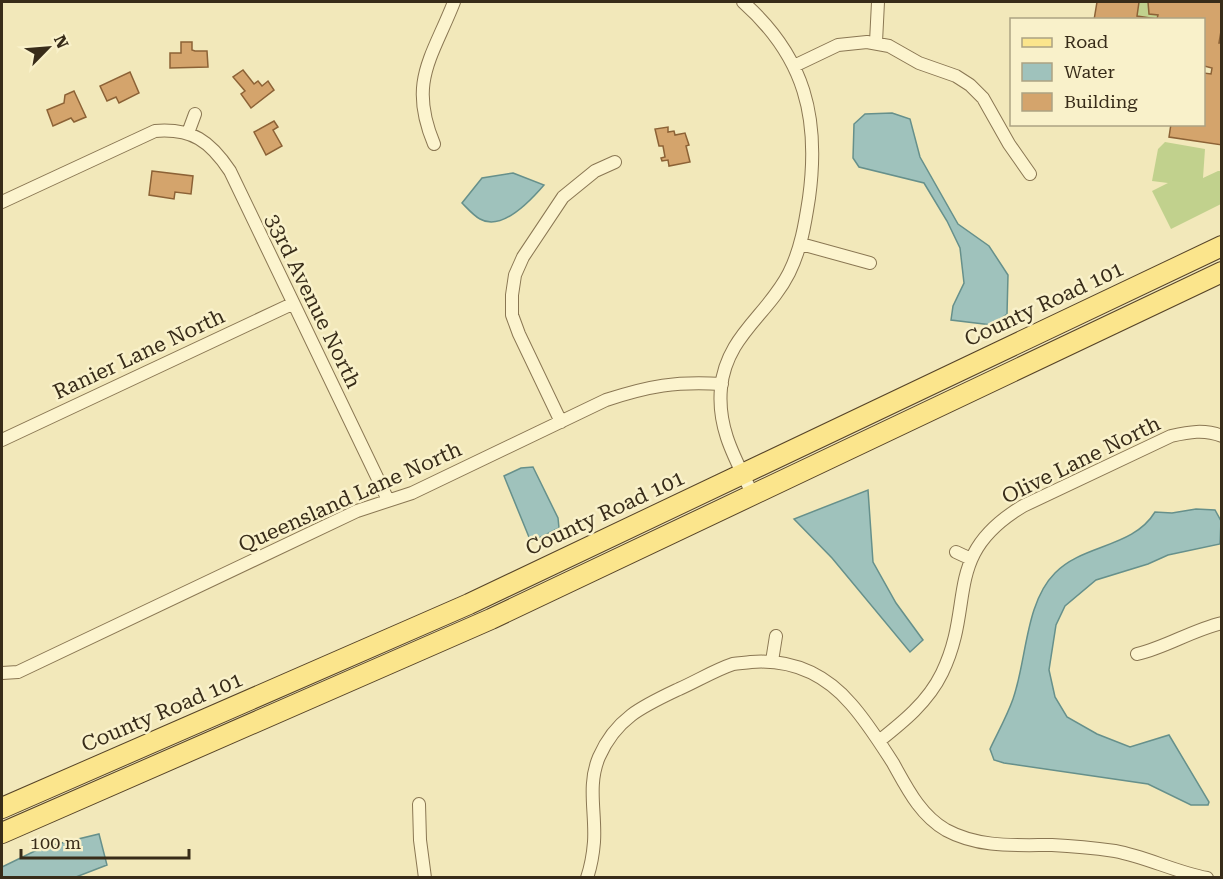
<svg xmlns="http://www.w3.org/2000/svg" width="1223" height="879" viewBox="0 0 1223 879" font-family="'Roboto Serif',serif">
  <rect width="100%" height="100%" fill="#f2e8ba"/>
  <path fill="#c1d18d" d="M1139,2H1148L1149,13L1158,15L1157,19L1137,16Z
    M1165,142L1205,149L1203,178L1218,171H1221V204L1171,229L1152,191L1168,183L1152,181L1158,149Z"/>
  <path fill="#9fc2bc" stroke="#66908b" stroke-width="1.5" d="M892,113L910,119L920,157L958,224L989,246L1008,275L1007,314L992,325L951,320L953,306L964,283L960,248L947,221L924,183L859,167L853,158L854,124L865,114Z
    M513,173L544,185C532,199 502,232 480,219C474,216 467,208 462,203L482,178Z
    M533,467L558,518L559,528L531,542L504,476L521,468Z
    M868,490L873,562L896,603L923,640L910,652L832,558L794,519Z
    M1196,509L1215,510L1221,521L1220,544L1168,555L1148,564L1096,580L1065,606L1056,625L1049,670L1055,697L1067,717L1097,734L1130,747L1169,735L1209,802L1208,805H1191L1148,784L1004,763L994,760L990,749C998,732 1007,716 1013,699C1027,659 1025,603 1055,573C1083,544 1133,548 1155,512L1172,513Z
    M99,834L107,865L76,877H2V867L41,848Z"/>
  <path fill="#d4a46c" stroke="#8c6236" stroke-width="1.5" d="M1097,2H1139L1137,16L1157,19L1158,15L1149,14L1148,2H1222V25L1219,43H1222V145L1169,137L1171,124H1204V73L1211,74L1212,68L1204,66V20H1094Z
    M181,42H192V50L195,51H207L208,67L170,68V53H181Z
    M243,70L254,84L258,81L262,86L268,81L274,90L251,108L241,94L245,91L233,77Z
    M130,72L139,93L119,103L116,97L107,101L100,86Z
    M74,91L86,117L74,122L71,118L53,126L47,110L64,103L65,95Z
    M274,121L278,127L273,130L282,146L266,155L254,132Z
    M668,127V132L674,131L675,135L685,133L689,145L686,146L690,162L669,166L668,160L662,161L661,158L665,157L663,146H659L655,129Z
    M152,171L193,176L191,194L175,192L174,199L149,195Z"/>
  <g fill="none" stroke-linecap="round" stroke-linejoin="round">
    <g stroke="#8a7753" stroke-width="14">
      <path id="minor" d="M743,2C805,57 820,118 809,198C805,224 801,249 789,273C768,315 726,336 721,388C717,429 736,460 753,495
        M876,42L878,2
        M794,66L838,45L867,42L889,46L919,63L956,76L970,85L983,98L1009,144L1030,174
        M188,133L195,114
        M434,144C408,82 432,58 454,2
        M2,202L155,131C192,128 210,141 230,171L388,500
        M801,244L870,263
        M561,422L519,334L512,315V295L515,275L523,257L563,197L595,171L615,162
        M2,440L292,304
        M956,552L971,559
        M1137,654C1167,647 1192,630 1222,623
        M772,661L776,636
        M2,673L18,672L357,511L412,493L606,400C649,386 676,381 722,384
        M879,741C903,722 928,702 942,673C976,603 941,555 1023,506L1171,436C1189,432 1204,429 1222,436
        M419,804L420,840L425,878
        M587,878C591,866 593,855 594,842C596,813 587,785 599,757C616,718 643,706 679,689C697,681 715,670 733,664C739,663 745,663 751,662C791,659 825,674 851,704C867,722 880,743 893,763C907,788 920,815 946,830C979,848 1016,845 1052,845C1074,846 1094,848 1115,851C1147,857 1175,872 1207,878"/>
    </g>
    <g stroke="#574428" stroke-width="22">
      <path id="primary" d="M2,808L469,604L1222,246
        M2,833L491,619L1222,272"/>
    </g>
    <use href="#minor" stroke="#fcf4ce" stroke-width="12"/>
    <use href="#primary" stroke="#fbe58c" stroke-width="20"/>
  </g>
  <g text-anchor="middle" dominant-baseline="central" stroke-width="5" stroke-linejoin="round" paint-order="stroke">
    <g font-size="21" fill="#382c19" stroke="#f9f1ca">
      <text transform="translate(313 301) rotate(64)">33rd Avenue North</text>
      <text transform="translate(1044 304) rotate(-25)">County Road 101</text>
      <text transform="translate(139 354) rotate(-25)">Ranier Lane North</text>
      <text transform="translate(1081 460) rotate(-26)">Olive Lane North</text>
      <text transform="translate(350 497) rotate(-24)">Queensland Lane North</text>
      <text transform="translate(605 513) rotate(-25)">County Road 101</text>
      <text transform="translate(162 712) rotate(-23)">County Road 101</text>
    </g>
  </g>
  <rect width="1223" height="879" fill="none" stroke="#382c19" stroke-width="6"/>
  <rect x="1010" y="18" width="195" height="108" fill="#f9f1ca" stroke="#aca283" stroke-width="1.5"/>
  <rect x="1022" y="38" width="30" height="9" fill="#fbe58c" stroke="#aca283" stroke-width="1.5"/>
  <text x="1064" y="48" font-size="18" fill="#382c19">Road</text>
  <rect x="1022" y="63" width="30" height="18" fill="#9fc2bc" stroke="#aca283" stroke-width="1.5"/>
  <text x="1064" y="78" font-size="18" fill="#382c19">Water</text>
  <rect x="1022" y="93" width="30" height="18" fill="#d4a46c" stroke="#aca283" stroke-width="1.5"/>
  <text x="1064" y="108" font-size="18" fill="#382c19">Building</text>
  <g transform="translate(48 48) rotate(65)" stroke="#f9f1ca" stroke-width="4.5" paint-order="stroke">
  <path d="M0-4.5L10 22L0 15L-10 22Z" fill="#382c19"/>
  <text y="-9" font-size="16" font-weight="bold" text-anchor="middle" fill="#382c19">N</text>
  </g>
  <path d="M21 849v9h168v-9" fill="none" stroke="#382c19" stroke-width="3"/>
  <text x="30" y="849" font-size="18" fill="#382c19" stroke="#f9f1ca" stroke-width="4.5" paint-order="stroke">100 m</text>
</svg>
